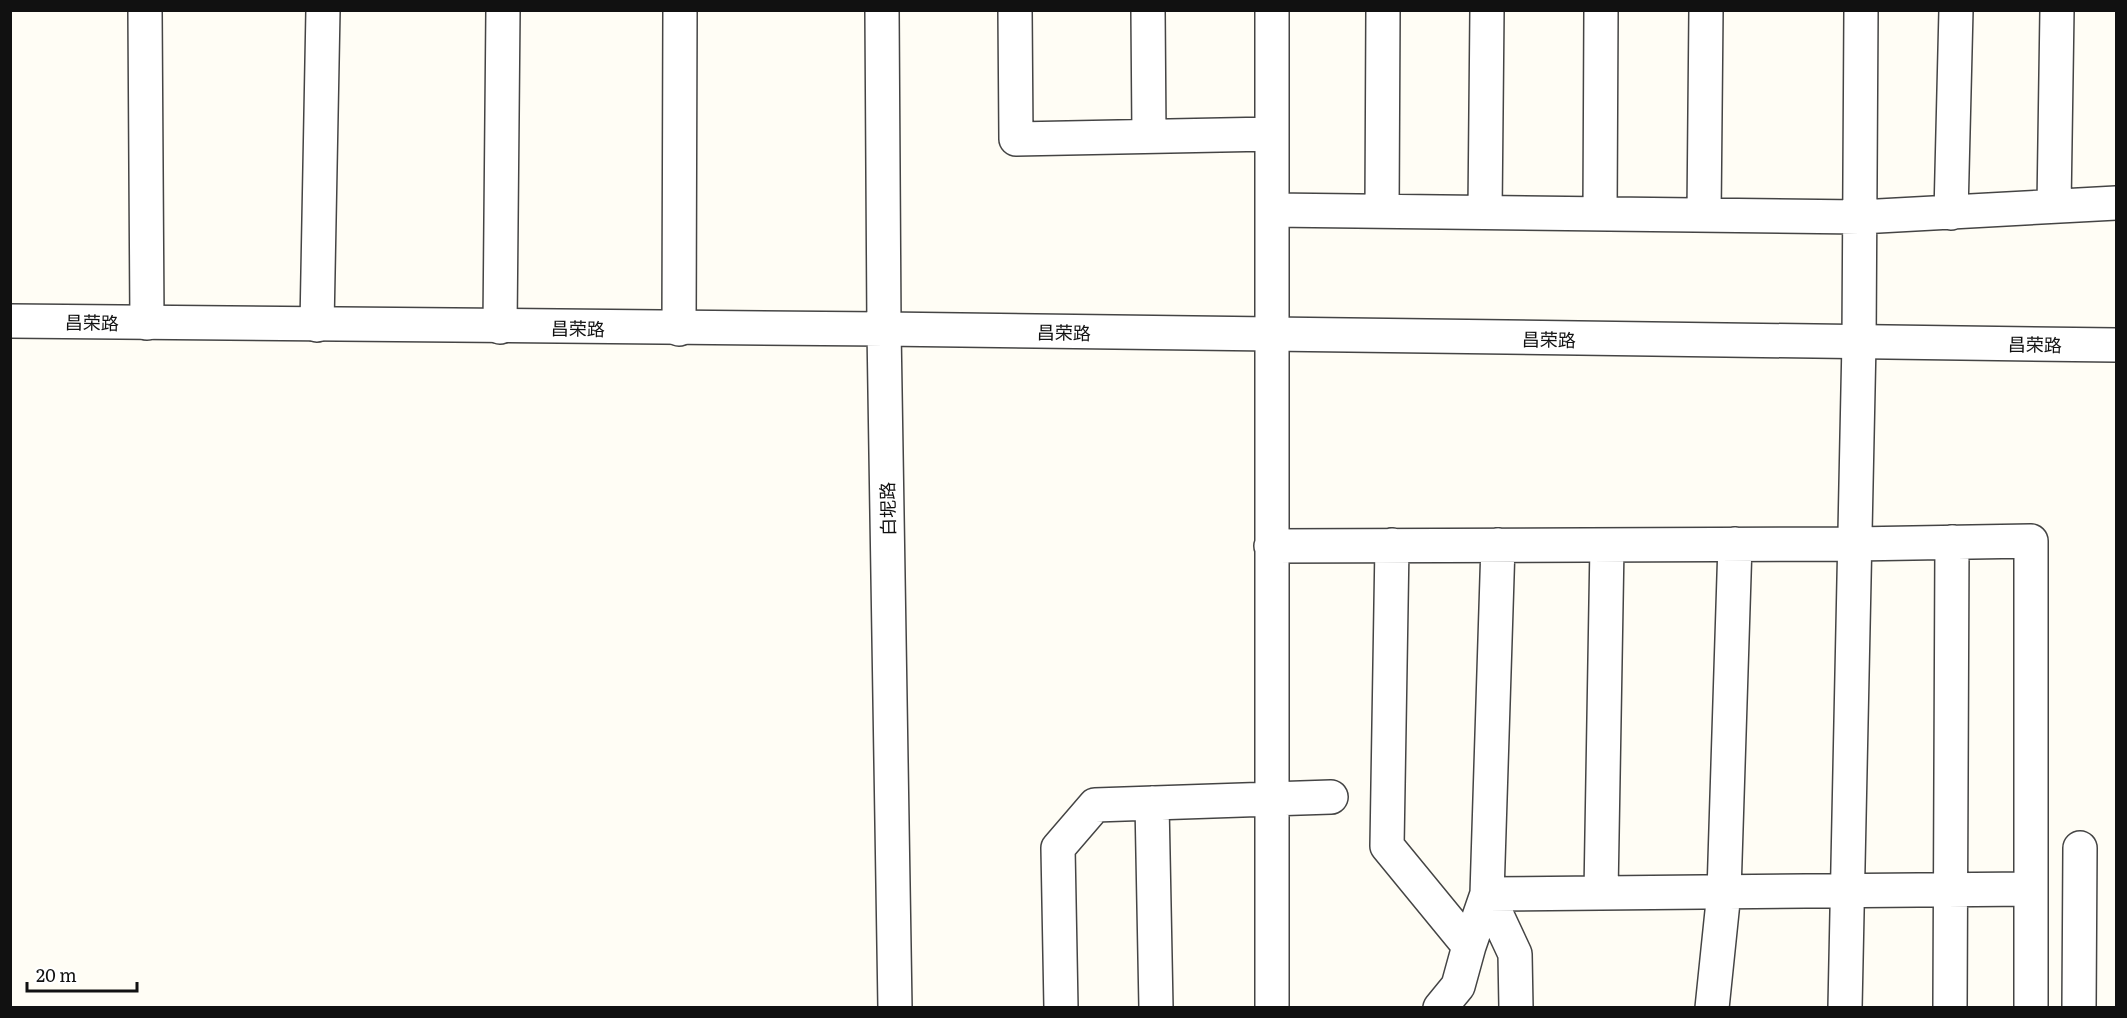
<svg xmlns="http://www.w3.org/2000/svg" width="2127" height="1018" viewBox="0 0 2127 1018" font-family="Literata,'Noto Sans SC',serif">
  <rect width="100%" height="100%" fill="#fffdf5"/>
  <g fill="none" stroke-linecap="round" stroke-linejoin="round">
    <g stroke="#444" stroke-width="36">
      <path id="minor" d="M145,10L147,323
        M1015,10L1016,139L1272,134
        M1148,10L1149,136
        M2054,206L2057,10
        M1272,210L1860,217L2116,203
        M1382,211L1383,10
        M1485,212L1487,10
        M1951,213L1956,10
        M1600,214L1601,10
        M1704,215L1706,10
        M317,325L323,10
        M500,327L503,10
        M679,329L680,10
        M1392,545L1387,846L1469,946
        M1271,546L1854,544L2031,541V1008
        M1152,803L1156,1008
        M1601,893L1607,545
        M1061,1008L1058,848L1095,805L1331,797
        M1272,1008V10
        M1440,1008L1458,986L1469,946L1487,894L1498,545
        M1516,1008L1515,954L1487,894L2031,889
        M1712,1008L1724,892L1735,544
        M1845,1008L1859,342L1861,10
        M1950,1008L1952,542
        M2079,1008L2080,848"/>
    </g>
    <g stroke="#444" stroke-width="36">
      <path id="tertiary" d="M882,10L884,329L895,1008
        M10,321L884,329L2116,345"/>
    </g>
    <use href="#minor" stroke="#fff" stroke-width="33"/>
    <use href="#tertiary" stroke="#fff" stroke-width="33"/>
  </g>
  <g text-anchor="middle" dominant-baseline="central" stroke-width="6" stroke-linejoin="round" paint-order="stroke">
    <g font-size="18" fill="#111" stroke="#fff">
      <text transform="translate(92 322) rotate(1)">昌荣路</text>
      <text transform="translate(578 328) rotate(1)">昌荣路</text>
      <text transform="translate(1064 332) rotate(1)">昌荣路</text>
      <text transform="translate(1549 339) rotate(1)">昌荣路</text>
      <text transform="translate(2035 344) rotate(1)">昌荣路</text>
      <text transform="translate(887 509) rotate(-91)">白坭路</text>
    </g>
  </g>
  <rect width="2127" height="1018" fill="none" stroke="#111111" stroke-width="24"/>
  <path d="M27 982v9h110v-9" fill="none" stroke="#111111" stroke-width="3"/>
  <text x="36" y="982" font-size="18" fill="#111111" stroke="#ffffff" stroke-width="4.5" paint-order="stroke">20 m</text>
</svg>
